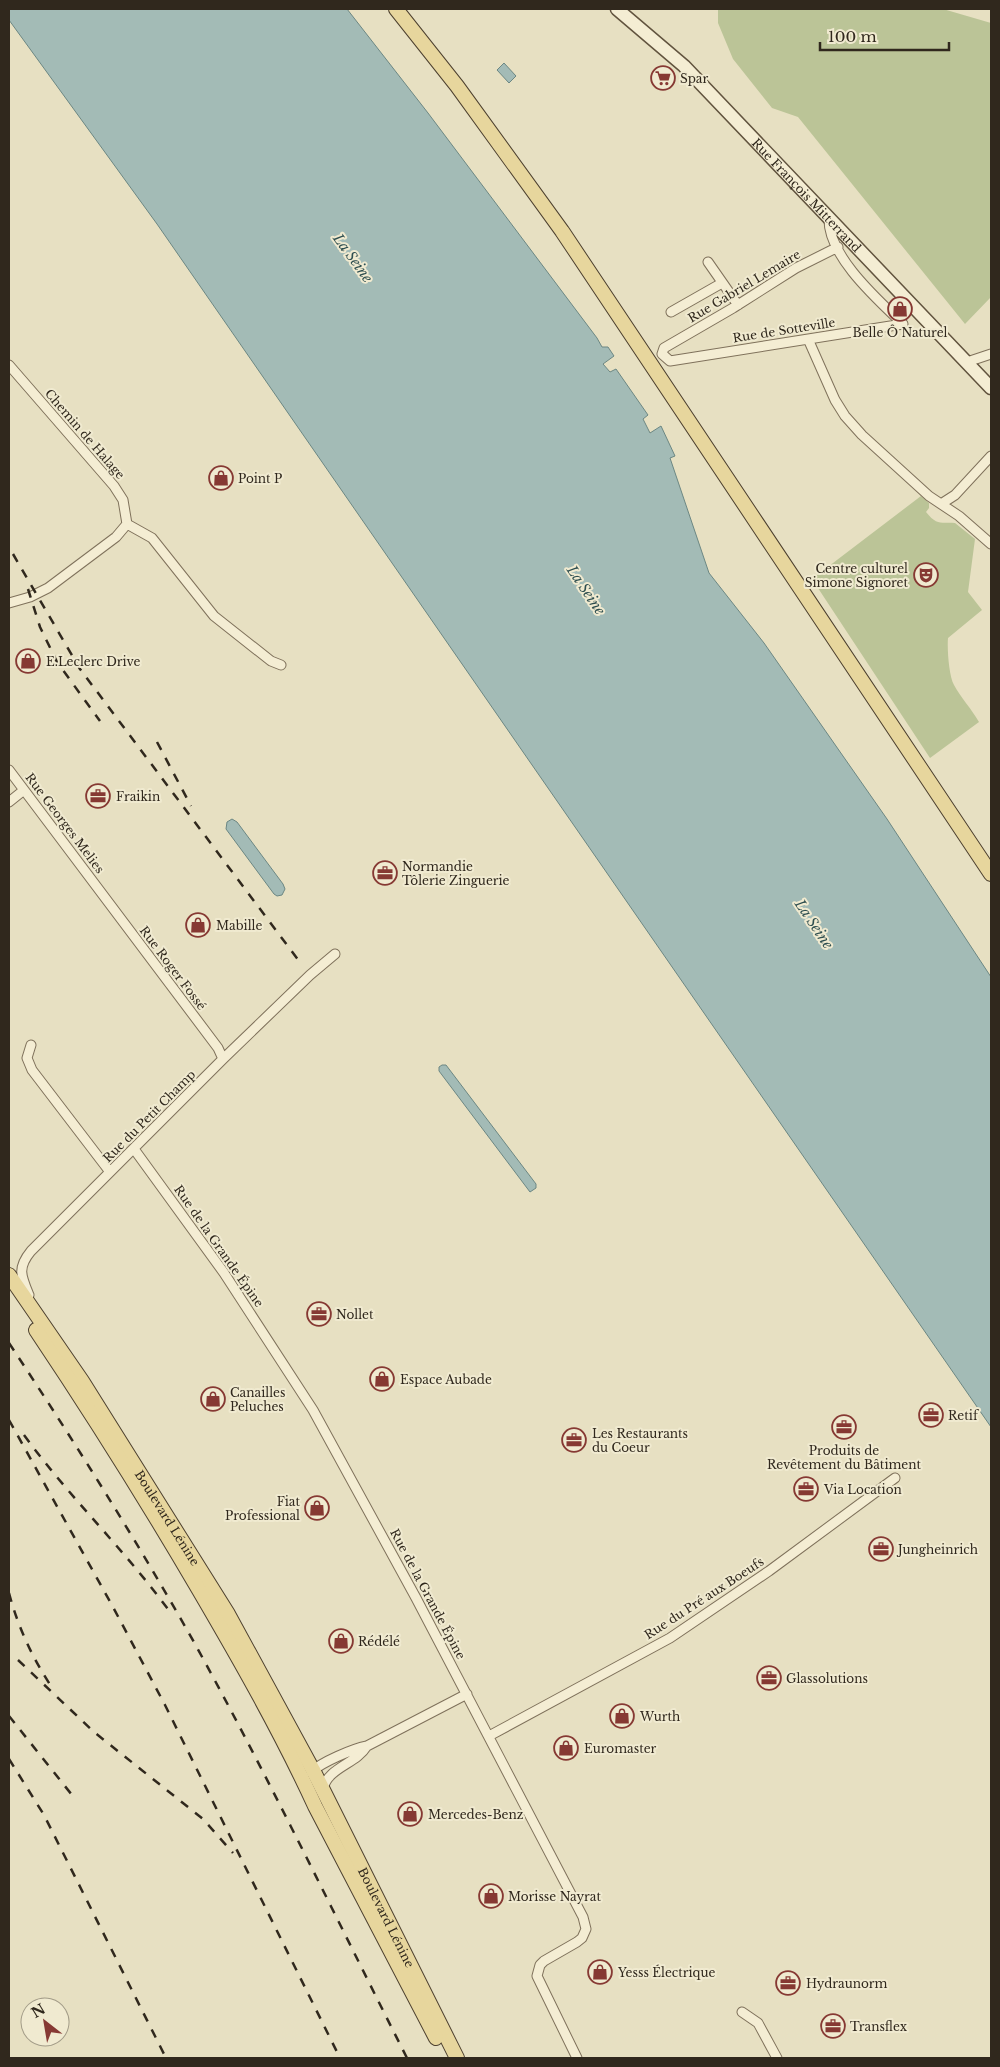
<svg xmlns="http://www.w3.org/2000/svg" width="1000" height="2067" viewBox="0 0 1000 2067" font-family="'Libre Baskerville',serif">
  <rect width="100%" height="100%" fill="#e7e0c2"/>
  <path fill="#bbc497" d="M718,9H943L991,23V297L965,324L798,117L772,108L733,59L718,23Z
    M921,496L929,503V508L926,512C937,526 941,522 955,523L975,539L968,592L982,610L948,638C947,649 949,676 954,685C961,698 971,708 979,722L930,758L812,579Z"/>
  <path fill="#a3bbb6" stroke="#6c8783" d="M9,9H347L428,113L597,338L602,347H608L614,356L603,364L610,372L616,369L648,415L643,419L650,433L661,426L675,456L670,458L709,573L764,643L887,819L991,977V1427L157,224L9,20Z
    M504,63L516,76L509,83L497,70Z
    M232,819L237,822L283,884L285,889L282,895L277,896L274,894L226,829L227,822Z
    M442,1065H446L536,1184V1188L530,1192L439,1071V1067Z"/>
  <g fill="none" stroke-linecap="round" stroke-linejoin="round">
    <g stroke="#7f715b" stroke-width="11">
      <path id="street" d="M829,219C828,256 878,300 903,324
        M838,247L796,268L733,308L664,348L662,354L670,361L903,324
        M708,262L738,305
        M671,312L722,283
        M808,339L835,400L845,416L862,435L929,496L959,516L991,544
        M967,362L991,354
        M9,365L114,486L123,500L127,524
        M941,504L955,495L991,456
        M127,524L152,538L214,616L271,661L281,665
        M9,603L30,597L48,588L116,537L127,524
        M9,770L218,1048L223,1059
        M9,802L24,790
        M31,1045L27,1058L32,1070L110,1172
        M134,1149L224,1273L313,1410L416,1598L583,1917L586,1929L582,1938L577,1942L544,1961L540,1965L537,1976L577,2058
        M29,1295C21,1276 17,1268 31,1251L223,1059L310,975L335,954
        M489,1736L670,1638L769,1571L895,1478
        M311,1772C322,1762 352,1749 367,1746L467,1694
        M323,1788C329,1767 356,1764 367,1746
        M742,2012L758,2023L777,2058"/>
    </g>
    <g stroke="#61533e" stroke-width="15">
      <g id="secondary">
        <path id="s1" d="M617,9L684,66L991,388"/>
      </g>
    </g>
    <g stroke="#4d402f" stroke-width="16">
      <g id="primary">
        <path d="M396,9L457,86L562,231L991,874"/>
        <path id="s2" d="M9,1275L82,1381L228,1614L313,1770L457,2058"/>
        <path d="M36,1330C93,1415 147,1501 199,1590C240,1660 281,1732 315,1806L436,2038"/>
      </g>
    </g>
    <use href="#street" stroke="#f4edd3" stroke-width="9"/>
    <use href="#secondary" stroke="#f4edd3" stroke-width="12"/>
    <use href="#primary" stroke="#e7d69d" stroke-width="14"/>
    <path stroke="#30281d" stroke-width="2.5" stroke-dasharray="9 9" stroke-linecap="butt" d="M13,554L80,669L299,961
      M28,589L40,627L57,662L100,721
      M157,742L191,806
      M9,1343C74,1441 137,1541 195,1644C270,1780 337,1920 407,2058
      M9,1420L113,1607L165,1705L340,2058
      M24,1435C69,1497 125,1550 170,1612
      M9,1593C18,1627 32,1657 51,1686
      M18,1660L94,1732L203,1819L233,1853
      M9,1716L72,1795
      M9,1759L44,1815L166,2058"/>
  </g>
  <defs>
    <g id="supermarket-ring" transform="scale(1.25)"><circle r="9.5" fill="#f0ead0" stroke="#863933" stroke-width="1.5"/><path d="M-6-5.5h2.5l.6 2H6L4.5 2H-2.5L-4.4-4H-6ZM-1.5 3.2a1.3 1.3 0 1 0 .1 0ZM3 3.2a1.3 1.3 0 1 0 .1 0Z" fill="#863933"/></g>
    <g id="shop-ring" transform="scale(1.25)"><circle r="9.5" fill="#f0ead0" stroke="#863933" stroke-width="1.5"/><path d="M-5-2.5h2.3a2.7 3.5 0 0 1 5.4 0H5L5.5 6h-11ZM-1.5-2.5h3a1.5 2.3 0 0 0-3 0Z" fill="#863933"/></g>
    <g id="theatre-ring" transform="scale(1.25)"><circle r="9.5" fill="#f0ead0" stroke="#863933" stroke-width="1.5"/><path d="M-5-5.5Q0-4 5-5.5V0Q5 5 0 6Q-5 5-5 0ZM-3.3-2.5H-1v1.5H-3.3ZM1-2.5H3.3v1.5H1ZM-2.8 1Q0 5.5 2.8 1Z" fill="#863933"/></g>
    <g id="office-ring" transform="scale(1.25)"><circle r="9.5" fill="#f0ead0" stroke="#863933" stroke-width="1.5"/><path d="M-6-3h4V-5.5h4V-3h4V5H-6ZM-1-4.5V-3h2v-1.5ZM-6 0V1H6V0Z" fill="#863933"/></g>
  </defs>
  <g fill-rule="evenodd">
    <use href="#supermarket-ring" x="663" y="78"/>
    <use href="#shop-ring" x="900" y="309"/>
    <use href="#shop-ring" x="221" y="478"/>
    <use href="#theatre-ring" x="926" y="575"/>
    <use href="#shop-ring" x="28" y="661"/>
    <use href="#office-ring" x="98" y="796"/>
    <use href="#office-ring" x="385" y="873"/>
    <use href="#shop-ring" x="198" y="925"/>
    <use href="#office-ring" x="319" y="1314"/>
    <use href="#shop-ring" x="382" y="1379"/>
    <use href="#shop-ring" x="213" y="1399"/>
    <use href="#office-ring" x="931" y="1415"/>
    <use href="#office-ring" x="844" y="1427"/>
    <use href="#office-ring" x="574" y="1440"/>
    <use href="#office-ring" x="806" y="1489"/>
    <use href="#shop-ring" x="317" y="1508"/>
    <use href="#office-ring" x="881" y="1549"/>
    <use href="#shop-ring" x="341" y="1641"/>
    <use href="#office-ring" x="769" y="1678"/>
    <use href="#shop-ring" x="622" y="1716"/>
    <use href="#shop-ring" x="566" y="1748"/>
    <use href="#shop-ring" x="410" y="1814"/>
    <use href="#shop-ring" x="491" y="1896"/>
    <use href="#shop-ring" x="600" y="1972"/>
    <use href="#office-ring" x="788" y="1983"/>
    <use href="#office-ring" x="833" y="2026"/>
  </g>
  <g text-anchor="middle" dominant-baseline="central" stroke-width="4" stroke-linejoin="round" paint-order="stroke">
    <g font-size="12" fill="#30281d" stroke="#f0ead0" text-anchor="start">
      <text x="680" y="78">Spar</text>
      <text x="900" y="332" text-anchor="middle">Belle Ô Naturel</text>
      <text x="238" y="478">Point P</text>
      <text x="908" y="568" text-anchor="end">Centre culturel<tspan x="908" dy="14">Simone Signoret</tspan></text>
      <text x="46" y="661">E.Leclerc Drive</text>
      <text x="116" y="796">Fraikin</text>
      <text x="402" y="866">Normandie<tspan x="402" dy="14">Tôlerie Zinguerie</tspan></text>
      <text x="216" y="925">Mabille</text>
      <text x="336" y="1314">Nollet</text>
      <text x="400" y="1379">Espace Aubade</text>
      <text x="230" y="1392">Canailles<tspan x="230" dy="14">Peluches</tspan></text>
      <text x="948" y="1415">Retif</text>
      <text x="592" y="1433">Les Restaurants<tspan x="592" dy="14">du Coeur</tspan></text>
      <text x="844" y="1450" text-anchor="middle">Produits de<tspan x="844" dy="14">Revêtement du Bâtiment</tspan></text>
      <text x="824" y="1489">Via Location</text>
      <text x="300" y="1501" text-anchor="end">Fiat<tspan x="300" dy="14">Professional</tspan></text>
      <text x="898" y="1549">Jungheinrich</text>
      <text x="358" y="1641">Rédélé</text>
      <text x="786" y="1678">Glassolutions</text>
      <text x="640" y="1716">Wurth</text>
      <text x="584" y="1748">Euromaster</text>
      <text x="428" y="1814">Mercedes-Benz</text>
      <text x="508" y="1896">Morisse Nayrat</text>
      <text x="618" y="1972">Yesss Électrique</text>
      <text x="806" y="1983">Hydraunorm</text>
      <text x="850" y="2026">Transflex</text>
    </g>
    <g font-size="12" fill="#30281d" stroke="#f0ead0">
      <text stroke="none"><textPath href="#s1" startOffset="266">Rue François Mitterrand</textPath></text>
      <text transform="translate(744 286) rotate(-31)">Rue Gabriel Lemaire</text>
      <text transform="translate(784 330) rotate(-9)">Rue de Sotteville</text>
      <text transform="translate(85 434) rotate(49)">Chemin de Halage</text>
      <text transform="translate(65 823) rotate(53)">Rue Georges Melies</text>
      <text transform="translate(173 968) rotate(53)">Rue Roger Fossé</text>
      <text transform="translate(149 1116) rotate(-45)">Rue du Petit Champ</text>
      <text transform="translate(219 1246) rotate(55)">Rue de la Grande Épine</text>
      <text stroke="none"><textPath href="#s2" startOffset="290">Boulevard Lénine</textPath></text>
      <text transform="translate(428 1594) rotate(62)">Rue de la Grande Épine</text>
      <text transform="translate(704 1598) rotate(-33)">Rue du Pré aux Boeufs</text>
      <text stroke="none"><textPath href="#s2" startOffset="746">Boulevard Lénine</textPath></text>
    </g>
    <g font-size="14" font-style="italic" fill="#2e4e4f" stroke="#f0ead0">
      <text transform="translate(353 258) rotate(54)">La Seine</text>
      <text transform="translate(586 590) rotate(56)">La Seine</text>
      <text transform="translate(814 924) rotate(56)">La Seine</text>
    </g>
  </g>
  <rect width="1000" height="2067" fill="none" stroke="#30281d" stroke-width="20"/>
  <g transform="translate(45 2022) rotate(329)"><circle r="24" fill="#f0ead0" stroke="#a39c88"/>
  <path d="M0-4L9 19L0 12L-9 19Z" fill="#863933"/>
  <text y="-8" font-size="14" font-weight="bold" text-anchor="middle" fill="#30281d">N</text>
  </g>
  <path d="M820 42v8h129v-8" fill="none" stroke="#30281d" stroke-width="2.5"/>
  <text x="828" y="42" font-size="15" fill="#30281d" stroke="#f0ead0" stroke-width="4" paint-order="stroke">100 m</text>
</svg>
